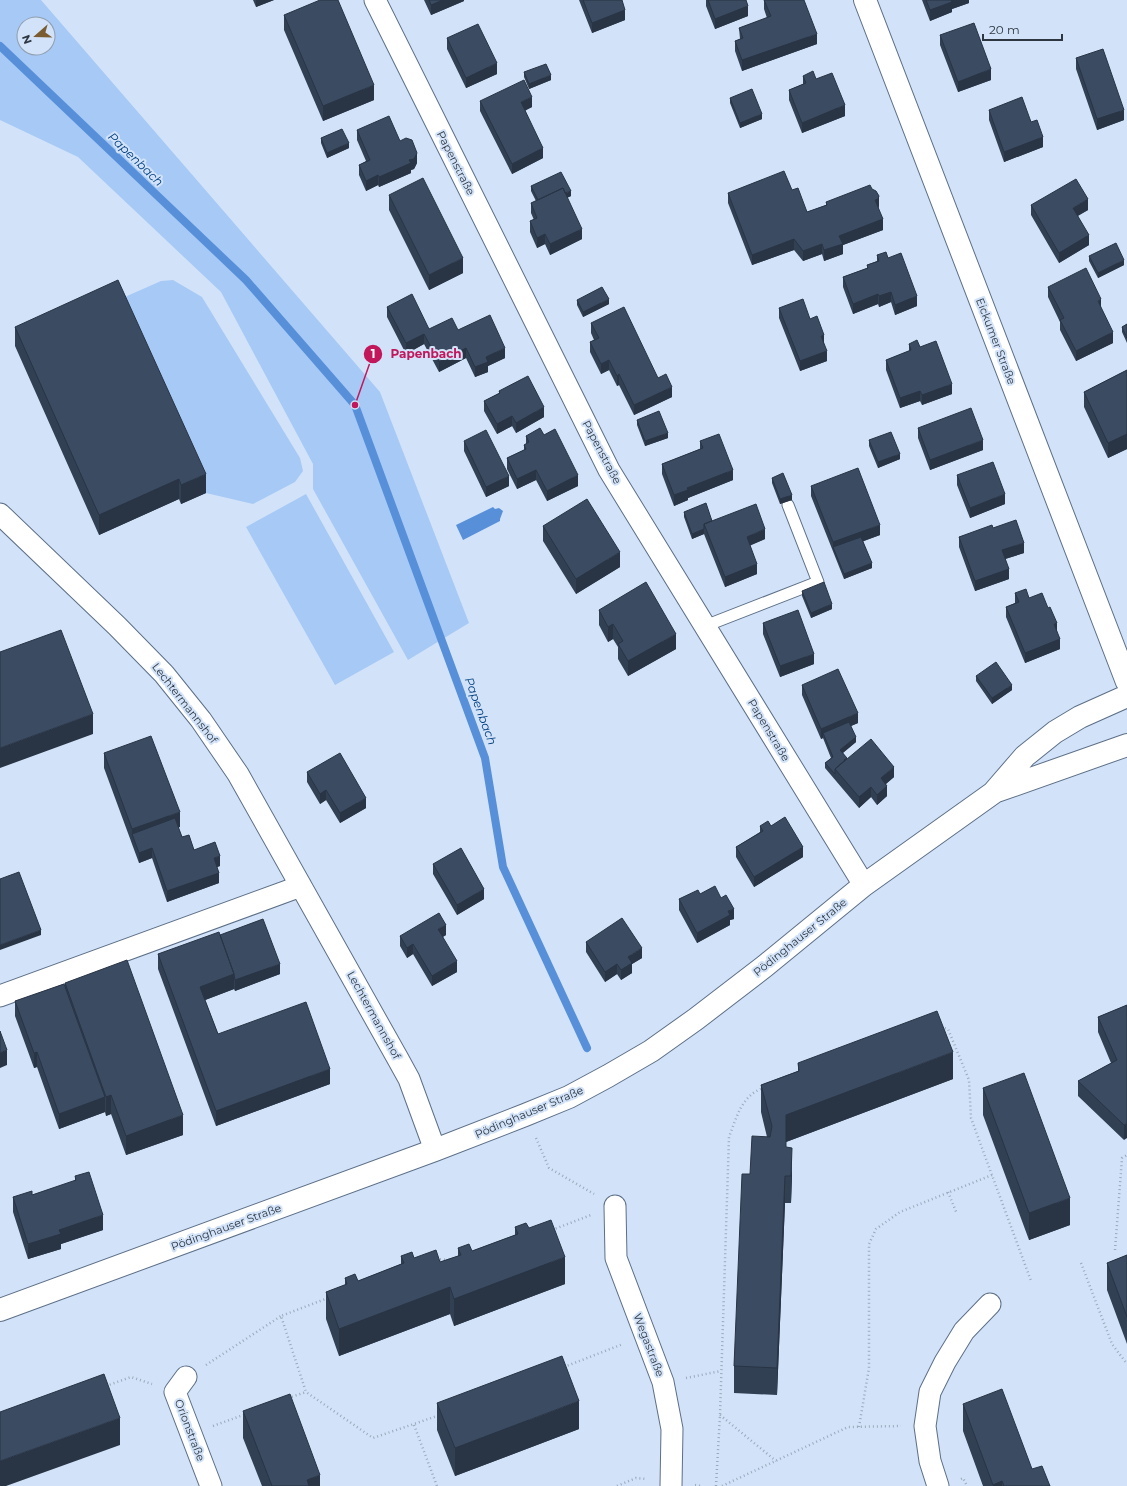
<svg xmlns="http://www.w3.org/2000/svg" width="1127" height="1486" viewBox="0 0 1127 1486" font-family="Montserrat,sans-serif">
  <rect width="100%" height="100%" fill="#d2e3f9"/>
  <path fill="#a7c9f5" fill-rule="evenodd" d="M0,0H41L380,392L469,623L408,660L313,489V464L221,292L78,157L0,120ZM24,24H48V48H24Z
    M173,280L202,297L300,458L303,471L295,482L253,504L206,493L118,300L161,281Z
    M306,494L394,652L335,685L246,527Z"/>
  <path fill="#5790d9" d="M493,507L495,509L499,508L503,511L500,519V521L463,540L456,525Z"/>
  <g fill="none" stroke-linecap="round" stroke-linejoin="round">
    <path stroke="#5790d9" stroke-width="8" d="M0,46L246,280L355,405L485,758L503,867L587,1048"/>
    <g stroke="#5c6f87" stroke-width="13">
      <path id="service" d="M705,626L818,582L788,505"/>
    </g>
    <g stroke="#5c6f87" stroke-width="23">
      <path id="minor" d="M375,0L609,470L864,885
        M0,514L117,626L164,674L201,720L238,774L398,1059L409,1079L435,1150
        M0,996L301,886
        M615,1206L616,1258L663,1382L672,1429L671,1486
        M186,1377L175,1392L211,1486
        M938,1486L930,1461L925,1426L930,1392L945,1362L964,1331L990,1304"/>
    </g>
    <g stroke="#5c6f87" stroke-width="24">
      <path id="secondary" d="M865,0L1127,682
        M994,792L1127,745
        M0,1310L435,1150L525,1115L569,1097L608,1076L651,1051L696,1019L765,966L864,885L993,793L1025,756L1055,732L1080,717L1127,696"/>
    </g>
    <path stroke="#9aa9bb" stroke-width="2.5" stroke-dasharray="1 3" stroke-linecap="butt" d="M941,1027L948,1029L969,1080L971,1118L1031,1281
      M536,1138L549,1168L594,1194
      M948,1192L957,1214
      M552,1230L591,1215
      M1115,1250L1122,1158L1127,1155
      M436,1259L449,1260
      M1081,1263L1112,1344L1127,1364
      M328,1298L281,1316L306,1392L373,1438L440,1415
      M206,1365L281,1316
      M564,1367L623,1344
      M686,1378L721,1371
      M106,1386L131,1377L152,1384
      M288,1398L306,1392
      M720,1415L776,1461
      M414,1425L437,1486
      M213,1426L246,1414
      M859,1427L869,1368V1244L876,1229L900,1212L992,1175
      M961,1479L963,1478L967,1486
      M695,1485L701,1486
      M617,1486L636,1478L647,1479
      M716,1486L720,1415L729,1137C737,1117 741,1096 763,1088
      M722,1486L848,1427L901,1426"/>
    <use href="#service" stroke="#fff" stroke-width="11"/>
    <use href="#minor" stroke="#fff" stroke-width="21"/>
    <use href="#secondary" stroke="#fff" stroke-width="22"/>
  </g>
  <path fill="#324054" d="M253,0H274L256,7Z
    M424,0H464V1L431,15Z
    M579,0H622L625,20L592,33Z
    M706,0H746L748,16L715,29L706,6Z
    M764,0L817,44L742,71L735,51V41L740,39L739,28L767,18L764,9Z
    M922,0H969V3L952,9V12L930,21Z
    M284,15L374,100L323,121L284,30Z
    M940,35L991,80L958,92L940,45Z
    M447,38L497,74L466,88L447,49Z
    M1076,58L1124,120L1097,130L1076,69Z
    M524,72L551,80L529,89L524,77Z
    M803,76L816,79L845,116L802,133L789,100V90L803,84Z
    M730,98L762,119L740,128L730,103Z
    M480,101L532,107L525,110L543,158L512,174L480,111Z
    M989,110L1031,122L1043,147L1004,162L989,120Z
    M357,130L400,141L417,163L414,169L411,170V173L379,187L378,185L366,191L359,175V165L366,161L357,140Z
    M321,138L349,148L327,158L321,143Z
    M531,186L571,196L567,198L582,239L550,255L545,244L537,248L530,232V221L534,220L531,213V203L536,201L531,191Z
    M792,190L807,212L826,205V202L879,206L878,207L883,230L843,245V254L824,261L822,254L803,261L794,250L752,265L728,203V193Z
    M389,195L463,273L429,290L389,210Z
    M1031,205L1088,210L1078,216L1089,245L1059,263L1031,215Z
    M877,255L888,258L917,306L895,315L891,302L879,307L878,304L853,314L843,287V277L867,268V265L877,261Z
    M1089,256L1124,265L1098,278L1089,261Z
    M1048,287L1101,308L1113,343L1076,361L1060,330V322L1048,297Z
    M577,300L609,304L583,317L577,305Z
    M387,307L429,329L458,330L505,358L488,366V372L475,377L466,358L439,372L424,344L406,354L387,317Z
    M779,308L824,344L827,361L800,371L779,318Z
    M591,323L658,378L672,397L634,415L619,385L617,386L609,370L601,374L590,352V342L594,340L591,333Z
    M1127,324V343L1122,332V327Z
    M15,327L206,493L181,504L179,499L99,535L15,346Z
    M909,344L920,347L952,394L922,405L920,401L900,408L886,370V360L909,351Z
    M1127,370V449L1108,458L1084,407V392Z
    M499,391L544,417L516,433L512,426L497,434L484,411V401L499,393Z
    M637,420L668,438L645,446L637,425Z
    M918,428L983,450L930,470L918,438Z
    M544,435L578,486L547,501L536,480L517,489L507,469V458L524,450V445L526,444V436Z
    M869,440L900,459L878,468L869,446Z
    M464,441L509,486L486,497L464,451Z
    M700,441L733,480L688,498V500L674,506L662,474V464L700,449Z
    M957,475L1005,504L970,518L957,485Z
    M772,478L792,500L780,504L772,483Z
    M811,486L880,535L863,541L872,568L844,579L811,496Z
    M684,512L712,521L765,539L750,545L757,574L725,587L704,534L692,539L684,517Z
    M543,526L620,567L576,594L543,541Z
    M993,528L1024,553L1005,559L1009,579L975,591L959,547V537Z
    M802,591L832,609L811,618L802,596Z
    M1015,593L1029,598L1057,631L1060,649L1025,663L1006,617V607L1015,603Z
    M599,610L676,649L628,676L618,659V647L613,639L608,642L599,625Z
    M763,623L814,664L780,677L763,634Z
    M976,676L1012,690L992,704L976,681Z
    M802,685L858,723L851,726L856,742L843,753L847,759L894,777L886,784L887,796L877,805L871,797L859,808L825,768V763L831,758L823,738L821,739L802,695Z
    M104,753L180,827H178L182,837L194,850L220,866L217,867L219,883L167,902L152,858L139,863L104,768Z
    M307,772L366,808L340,823L326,800L320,804L307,782Z
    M760,826H771L803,857L754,887L736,857V847L760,832Z
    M433,864L484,899L457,915L433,874Z
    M700,894L721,898L734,919L730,920V925L697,943L679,910V899Z
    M220,935L280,974L235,991L234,989L205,1000L218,1034L330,1084L216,1126L158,969V954Z
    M446,935L443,937L457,972L432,986L413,954L407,958L400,946V936Z
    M586,942L642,958L632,964V973L621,980L617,974L605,982L586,952Z
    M65,983L183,1135L126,1155L111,1114L106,1116L105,1112L59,1129L37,1067L34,1068L15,1016V1001L65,987Z
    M1127,1005L1124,1140L1078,1096V1081L1111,1063L1098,1032V1017Z
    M798,1063L953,1079L786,1142V1147L792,1175L791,1203H785L777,1395L734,1393V1366L750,1174L767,1137L761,1112V1085L798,1071Z
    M983,1088L1070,1225L1029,1240L983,1115Z
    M75,1176L103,1230L61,1244V1249L28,1259L13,1212V1197L32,1195L75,1181Z
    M515,1227L529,1228L565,1284L454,1326L450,1314L339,1356L326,1319V1292L345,1285V1278L358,1281L401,1264V1256L440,1262L458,1256V1248L472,1251L515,1235Z
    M1127,1255V1344L1107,1290V1263Z
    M437,1403L579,1429L455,1476L437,1430Z
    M963,1404L1032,1469L1050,1486H983L963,1431Z
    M243,1411L320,1486H262L243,1438Z"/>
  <path fill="#293445" d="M256,0H274L256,7Z
    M443,0H464V1L431,15V5Z
    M950,0H969V3L952,9V12L930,21V10Z
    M748,6V16L715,29V19Z
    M625,10V20L592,33V23Z
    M817,34V44L742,71V60Z
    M497,63V74L466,88V78Z
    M991,69V80L958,92V82Z
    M551,75V80L529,89V84Z
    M374,85V100L323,121V106Z
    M532,97V107L521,113V102Z
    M845,105V116L802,133V123Z
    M1124,110V120L1097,130V119Z
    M762,114V119L740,128V123Z
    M1043,137V147L1004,162V152Z
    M349,143V148L327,158V153Z
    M543,148V158L512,174V164Z
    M417,153V163L414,169L411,170V173L379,187V177L409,160Z
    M378,175V185L366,191V181Z
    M571,191V196L563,199V194Z
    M879,196V206L878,210L875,200Z
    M1088,199V210L1073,218V208Z
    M883,219V230L843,245V254L824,261V250L839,236Z
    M582,229V239L550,255V244Z
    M545,234V244L537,248V238Z
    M1089,235V245L1059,263V253Z
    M794,239V250L752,265V255Z
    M822,244V254L803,261V251Z
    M463,258V273L429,290V275Z
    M1124,260V265L1098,278V273Z
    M891,292V302L879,307V296Z
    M878,294V304L853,314V304Z
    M917,296V306L895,315V305Z
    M609,299V304L583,317V312Z
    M1101,299V309L1098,301Z
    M1113,332V343L1076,361V351Z
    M424,334V344L406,354V343Z
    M824,335V346L821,336Z
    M466,348V358L439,372V362Z
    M505,348V358L488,366V372L475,377V367L486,357Z
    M827,351V361L800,371V361Z
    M609,360V370L601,374V364Z
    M619,374V385L617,386V376Z
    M952,384V394L922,405V395Z
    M672,387V397L634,415V405Z
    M920,391V401L900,408V398Z
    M544,407V417L516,433V423Z
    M512,416V426L497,434V424Z
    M668,433V438L645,446V441Z
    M1127,434V449L1108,458V443Z
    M983,440V450L930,470V460Z
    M900,454V459L878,468V462Z
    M536,470V480L517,489V479Z
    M733,470V480L688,498V500L674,506V495L687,488Z
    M206,474V493L181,504V485Z
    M578,475V486L547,501V491Z
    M509,476V486L486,497V487Z
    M179,479V499L99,535V515Z
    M1005,494V504L970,518V508Z
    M792,495V500L780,504V499Z
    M880,525V535L835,552L833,547V542Z
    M704,529V534L692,539V534Z
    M765,529V539L747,547V537Z
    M1024,543V553L1002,560V550Z
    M620,552V567L576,594V579Z
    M872,563V568L844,579V574Z
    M757,564V574L725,587V577Z
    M1009,569V579L975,591V581Z
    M832,604V609L811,618V613Z
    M1057,623V634L1054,624Z
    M613,624V639L608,642V627Z
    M676,634V649L628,676V661Z
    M1060,639V649L1025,663V653Z
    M814,654V664L780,677V666Z
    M1012,685V690L992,704V698Z
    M858,713V723L825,737L823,733V738L821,739V729Z
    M93,714V734L0,768V748Z
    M856,737V742L840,755V750Z
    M894,767V777L881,788V778Z
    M887,786V796L877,805V795Z
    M871,787V797L859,808V797Z
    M326,790V800L320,804V794Z
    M366,798V808L340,823V813Z
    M180,812V827L136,843L132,834V829Z
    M803,847V857L754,887V877Z
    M152,848V858L139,863V853Z
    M220,856V866L214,868V858Z
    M219,873V883L167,902V891Z
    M484,889V899L457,915V905Z
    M734,909V919L730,920V925L697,943V933L728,911Z
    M446,925V935L438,939V929Z
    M41,930V935L0,950V945Z
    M413,944V954L407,958V948Z
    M642,948V958L632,964V973L621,980V970L628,957Z
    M457,961V972L432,986V976Z
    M280,964V974L235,991V980Z
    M617,964V974L605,982V972Z
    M234,974V989L200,1002V987Z
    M7,1050V1065L0,1068V1053Z
    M37,1052V1067L34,1068V1053Z
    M953,1052V1079L786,1142V1174V1115Z
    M330,1069V1084L216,1126V1111Z
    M111,1095V1114L106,1116V1097Z
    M105,1097V1112L59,1129V1114Z
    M183,1115V1135L126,1155V1136Z
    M1127,1123V1138L1124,1140V1125Z
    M792,1148V1175L791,1203V1176Z
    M785,1176V1203L777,1395V1368Z
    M1070,1198V1225L1029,1240V1213Z
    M103,1215V1230L61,1244V1249L28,1259V1244L59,1230Z
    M565,1257V1284L454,1326V1299Z
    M450,1287V1314L339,1356V1329Z
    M579,1401V1429L455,1476V1448Z
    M120,1418V1445L6,1486H0V1461Z
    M320,1475V1486H307V1480Z
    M1002,1481V1486H993V1485Z"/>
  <path fill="#3a4b62" stroke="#293445" d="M320,0H338L374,85L323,106L284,15Z
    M429,0H443L431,5Z
    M583,0H622L625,10L592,23Z
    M708,0H746L748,6L715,19Z
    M764,0H804L817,34L742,60L735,41L743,38L739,28L771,16Z
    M926,0H951L952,2L930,10Z
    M974,23L991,69L958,82L940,35Z
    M478,24L497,63L466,78L447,38Z
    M1103,49L1124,110L1097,119L1076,58Z
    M546,64L551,75L529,84L524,72Z
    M813,71L816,79L832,73L845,105L802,123L789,90L806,83L803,76Z
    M524,80L532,97L521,102L543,148L512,164L480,101Z
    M752,89L762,114L740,123L730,98Z
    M1022,97L1031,122L1037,120L1043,137L1004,152L989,110Z
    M389,116L400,141L406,138L412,140L417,153L414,159L409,160L411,163L379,177L378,175L366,181L359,165L370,160L357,130Z
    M342,129L349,143L327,153L321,138Z
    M784,171L792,190L798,188L807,212L827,205L826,202L870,185L872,189L876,191L879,196L878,199L875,200L883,219L839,236L843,244L824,250L822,244L803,251L794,239L752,255L728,193Z
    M561,172L571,191L565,193L563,188L538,200L531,186Z
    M423,178L463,258L429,275L389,195Z
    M1076,179L1088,199L1073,208L1089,235L1059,253L1031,205Z
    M563,188L582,229L550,244L545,234L537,238L530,221L537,218L531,203Z
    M1116,243L1124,260L1098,273L1089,256Z
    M886,252L888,258L901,253L917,296L895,305L891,292L879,296L878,294L853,304L843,277L868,268L867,265L879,261L877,255Z
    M1086,268L1101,299L1098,301L1113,332L1076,351L1060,320L1064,318L1048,287Z
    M118,280L206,474L181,485L179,479L99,515L15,327Z
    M602,287L609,299L583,312L577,300Z
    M412,294L429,329L452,318L458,330L490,315L505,348L486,357L488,362L475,367L466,348L439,362L424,334L406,343L387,307Z
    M803,299L810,319L817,316L824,335L821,336L827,351L800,361L779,308Z
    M624,307L658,378L666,374L672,387L634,405L619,374L617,376L609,360L601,364L590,342L599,338L591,323Z
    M1127,324V338L1122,327Z
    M917,340L920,347L936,341L952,384L922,395L920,391L900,398L886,360L911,350L909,344Z
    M1127,370V434L1108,443L1084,392Z
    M528,376L544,407L516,423L512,416L497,424L484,401L500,393L499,391Z
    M971,408L983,440L930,460L918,428Z
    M659,411L668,433L645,441L637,420Z
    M540,428L544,435L555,429L578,475L547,491L536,470L517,479L507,458L526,449L524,445L529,442L526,436Z
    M486,430L509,476L486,487L464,441Z
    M891,432L900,454L878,462L869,440Z
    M719,434L733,470L687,488L688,490L674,495L662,464L703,448L700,441Z
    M993,462L1005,494L970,508L957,475Z
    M858,468L880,525L833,542L811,486Z
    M783,473L792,495L780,499L772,478Z
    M587,499L620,552L576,579L543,526Z
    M706,503L712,521L704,524V529L692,534L684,512Z
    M756,504L765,529L747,537L757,564L725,577L704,524Z
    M1016,520L1024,543L1002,550L1009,569L975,581L959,537L992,525L993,528Z
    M861,537L872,563L844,574L833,547Z
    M646,582L676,634L628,661L618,644L623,641L613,624L608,627L599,610Z
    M824,582L832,604L811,613L802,591Z
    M1026,589L1029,598L1042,593L1048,608L1050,607L1057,623L1054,624L1060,639L1025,653L1006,607L1019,602L1015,593Z
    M798,610L814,654L780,666L763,623Z
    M61,630L93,714L0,748V652Z
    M996,662L1012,685L992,698L976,676Z
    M838,669L858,713L821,729L802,685Z
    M849,722L856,737L840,750L847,758L844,760H845L835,769V774L825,763L833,757L823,733Z
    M151,736L180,812L132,829L104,753Z
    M871,739L894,767L881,778L887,786L877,795L871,787L859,797L835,769Z
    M340,753L366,798L340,813L326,790L320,794L307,772Z
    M785,817L803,847L754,877L736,847L763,831L760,826L768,821L771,826Z
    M175,818L182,837L189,835L194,850L215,842L220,856L214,858L219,873L167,891L152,848L139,853L132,834Z
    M461,848L484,889L457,905L433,864Z
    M19,872L41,930L0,945V879Z
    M715,886L721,898L726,895L734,909L728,911L730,915L697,933L679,899L698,890L700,894Z
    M439,913L446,925L438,929L457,961L432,976L413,944L407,948L400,936Z
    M622,918L642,948L628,957L632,963L621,970L617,964L605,972L586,942Z
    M263,919L280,964L235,980L234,974L220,935Z
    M219,932L234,974L200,987L218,1034L306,1002L330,1069L216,1111L158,954Z
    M127,960L183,1115L126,1136L111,1095L106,1097L65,983Z
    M64,984L105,1097L59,1114L37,1052L34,1053L15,1001Z
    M1127,1005V1123L1124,1125L1078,1081L1117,1060L1098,1017Z
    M937,1011L953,1052L786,1115V1147L792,1148L791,1176H785L777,1368L734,1366L742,1174H750L752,1136L770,1137L772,1126L761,1085L799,1071L798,1063Z
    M0,1031L7,1050L0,1053Z
    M1024,1073L1070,1198L1029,1213L983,1088Z
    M89,1172L103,1215L59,1230L61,1234L28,1244L13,1197L32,1191V1195L76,1180L75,1176Z
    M551,1220L565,1257L454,1299L450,1287L339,1329L326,1292L347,1284L345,1278L355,1274L358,1281L404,1263L401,1256L412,1252L414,1258L436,1250L440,1262L461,1255L458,1248L469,1244L472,1251L518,1234L515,1227L526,1223L529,1228Z
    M1127,1255V1317L1107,1263Z
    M562,1356L579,1401L455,1448L437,1403Z
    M104,1374L120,1418L0,1461V1412Z
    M1002,1389L1032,1469L1042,1466L1050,1486H1004L1002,1481L993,1485L963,1404Z
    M290,1394L320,1475L307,1480L309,1486H272L243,1411Z"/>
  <g text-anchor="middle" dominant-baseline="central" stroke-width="4" stroke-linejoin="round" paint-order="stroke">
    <g font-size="11" fill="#2e3741" stroke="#d2e3f9">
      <text transform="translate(456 163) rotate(63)">Papenstraße</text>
      <text transform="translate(996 341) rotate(69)">Eickumer Straße</text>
      <text transform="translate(602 452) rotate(62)">Papenstraße</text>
      <text transform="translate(185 703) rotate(52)">Lechtermannshof</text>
      <text transform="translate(769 730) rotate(59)">Papenstraße</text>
      <text transform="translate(800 937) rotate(-39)">Pödinghauser Straße</text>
      <text transform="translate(374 1015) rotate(61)">Lechtermannshof</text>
      <text transform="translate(529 1112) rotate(-23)">Pödinghauser Straße</text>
      <text transform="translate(226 1227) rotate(-20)">Pödinghauser Straße</text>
      <text transform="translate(649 1345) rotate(69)">Wegastraße</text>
      <text transform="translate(190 1430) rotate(69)">Orionstraße</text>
    </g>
    <g font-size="12" font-style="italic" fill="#003f81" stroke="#d2e3f9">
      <text transform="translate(136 159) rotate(44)">Papenbach</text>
      <text transform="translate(481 711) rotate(70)">Papenbach</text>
    </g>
  </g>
  <path fill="none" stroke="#c2185b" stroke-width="1.5" d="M355 405L373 354"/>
  <g fill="#c2185b" stroke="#d2e3f9" stroke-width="1.5">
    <circle cx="355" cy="405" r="4"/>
    <circle cx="373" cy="354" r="10"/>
  </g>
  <g font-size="12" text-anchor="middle" font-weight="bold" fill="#fff">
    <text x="373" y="358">1</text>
  </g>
  <g font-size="12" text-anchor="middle" font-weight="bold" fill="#c2185b" stroke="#d2e3f9" stroke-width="4" stroke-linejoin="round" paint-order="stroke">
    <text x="426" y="358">Papenbach</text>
  </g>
  <g transform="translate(36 36) rotate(250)"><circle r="19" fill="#d2e3f9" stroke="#909eaf"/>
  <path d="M0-3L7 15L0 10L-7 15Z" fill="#7a5c30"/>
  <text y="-6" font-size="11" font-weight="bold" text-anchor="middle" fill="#2e3741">N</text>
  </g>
  <path d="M983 34v6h79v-6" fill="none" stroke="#2e3741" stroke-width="2"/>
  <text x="989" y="34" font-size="12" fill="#2e3741" stroke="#d2e3f9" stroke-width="3" paint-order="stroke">20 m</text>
</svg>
